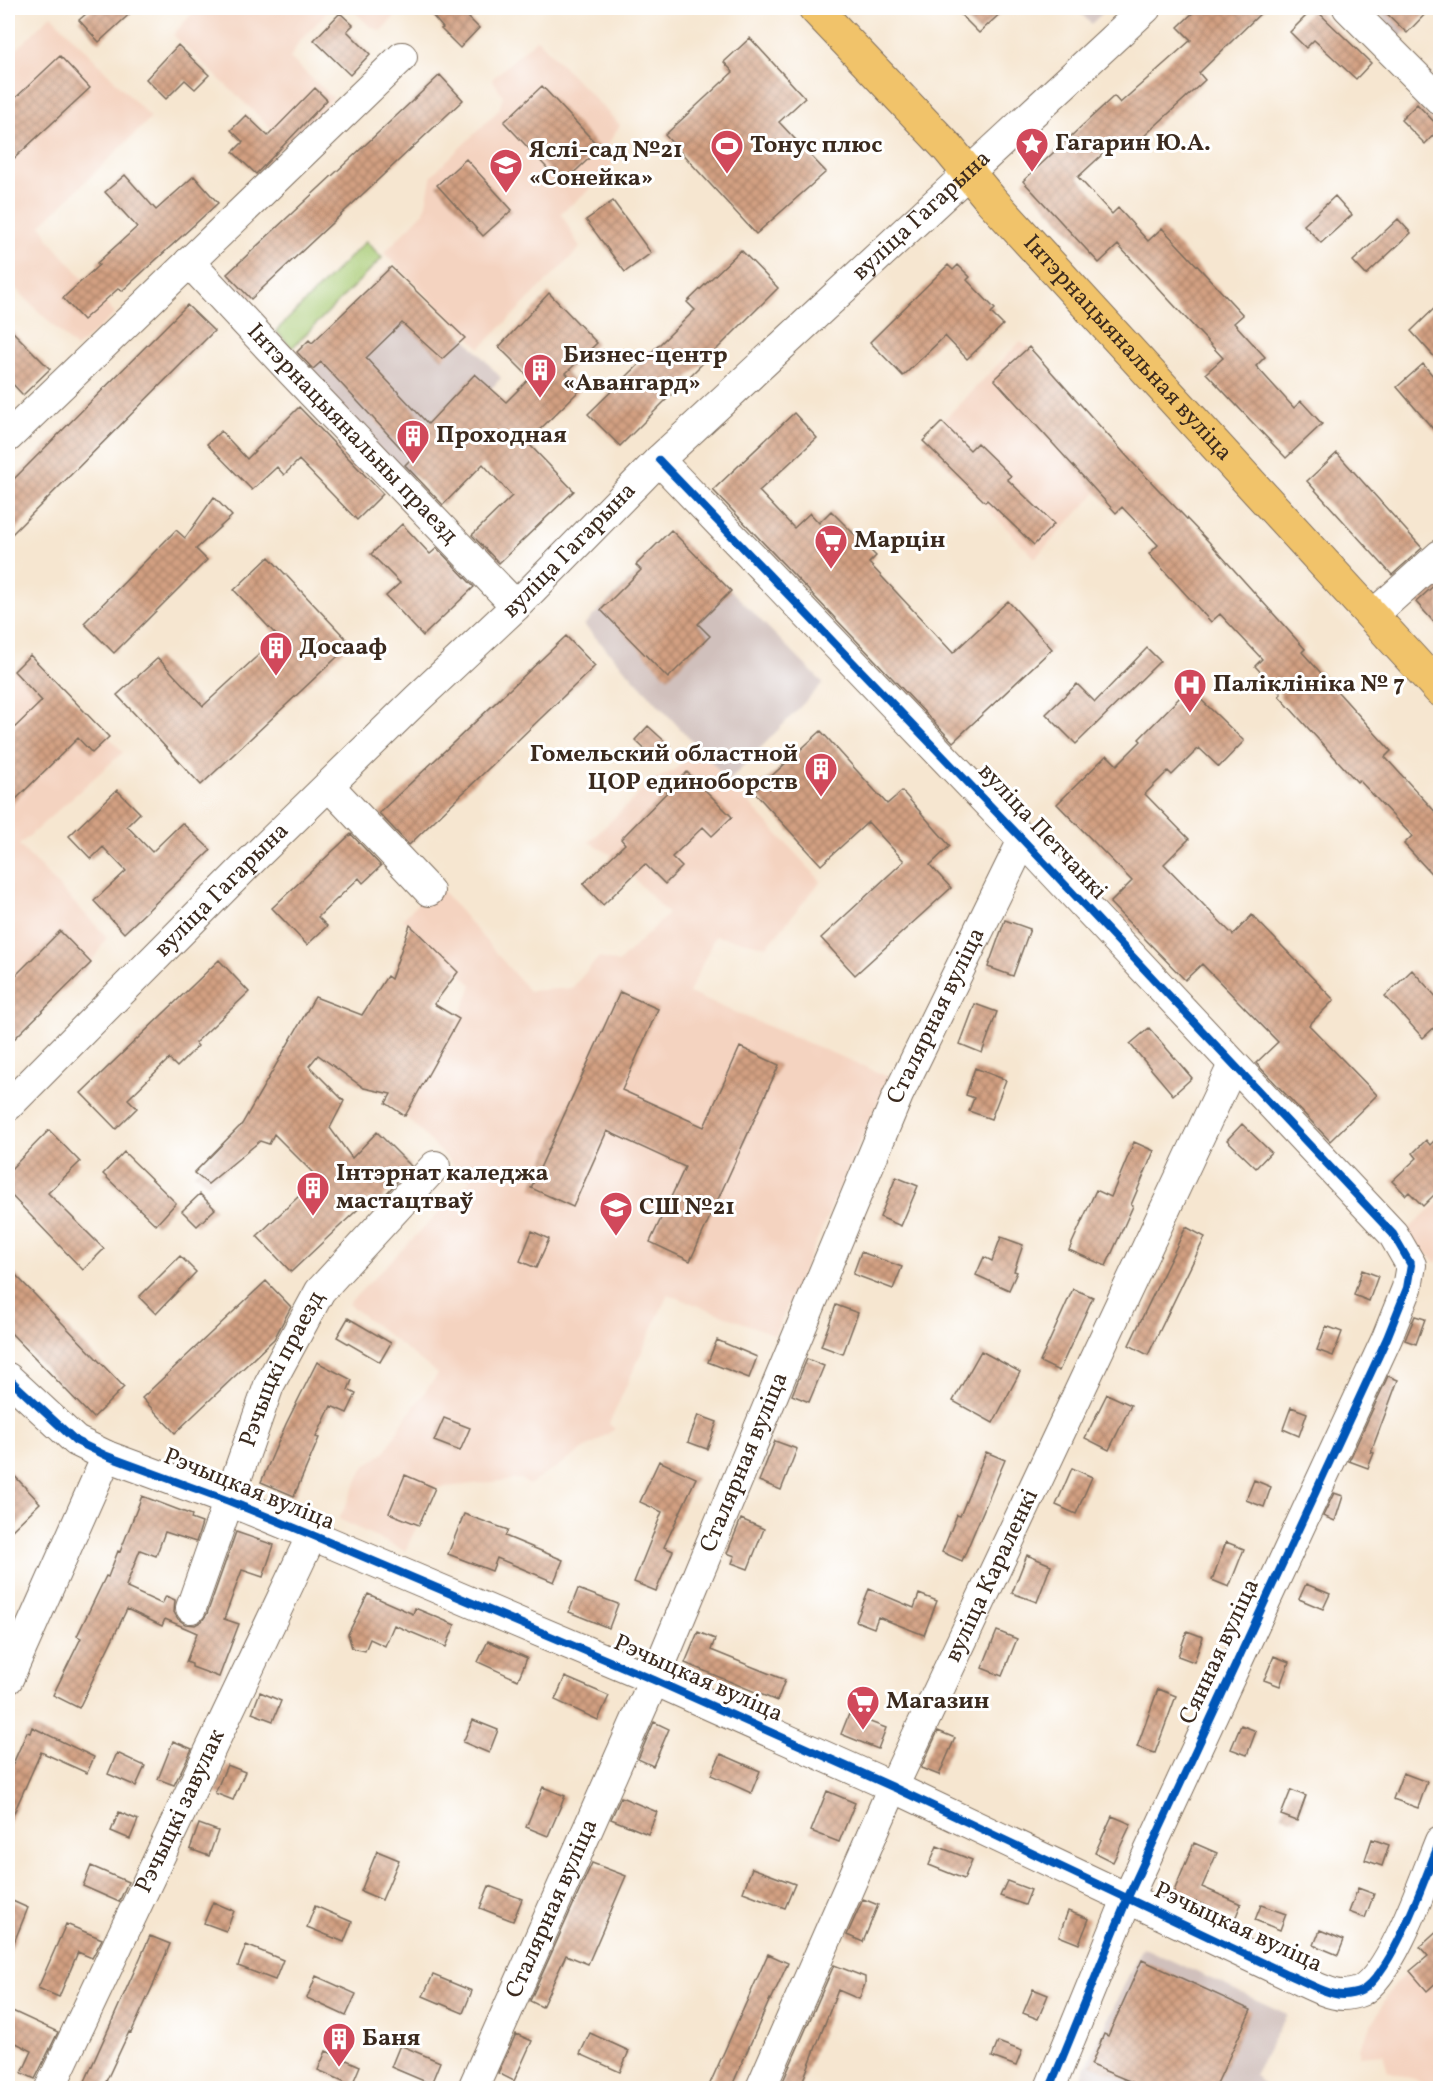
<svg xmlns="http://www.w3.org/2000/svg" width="1448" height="2096" viewBox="0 0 1448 2096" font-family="Vollkorn,serif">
  <defs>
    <pattern id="building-cross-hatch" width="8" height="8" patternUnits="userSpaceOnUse" patternTransform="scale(1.5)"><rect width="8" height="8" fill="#d3a082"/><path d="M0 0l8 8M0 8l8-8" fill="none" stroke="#ac836a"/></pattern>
  </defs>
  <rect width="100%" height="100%" fill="#fff"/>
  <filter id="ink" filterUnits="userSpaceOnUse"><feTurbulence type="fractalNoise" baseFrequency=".0167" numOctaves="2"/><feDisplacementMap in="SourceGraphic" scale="12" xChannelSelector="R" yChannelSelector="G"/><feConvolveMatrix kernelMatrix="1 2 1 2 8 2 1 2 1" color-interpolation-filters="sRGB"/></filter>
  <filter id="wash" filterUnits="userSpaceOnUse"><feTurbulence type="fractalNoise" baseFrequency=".008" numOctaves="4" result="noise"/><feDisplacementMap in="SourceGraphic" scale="24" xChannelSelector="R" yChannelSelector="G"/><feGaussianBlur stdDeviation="1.35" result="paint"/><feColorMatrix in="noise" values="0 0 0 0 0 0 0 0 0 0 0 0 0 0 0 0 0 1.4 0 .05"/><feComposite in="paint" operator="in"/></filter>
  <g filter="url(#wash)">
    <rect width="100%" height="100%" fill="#f6e6d0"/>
    <path fill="#f4d3c0" d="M193,8H331L299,42L290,58L333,98L289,145L173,35L195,10Z
      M351,8H403L381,31L369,26Z
      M51,15L151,118L41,225L50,241L115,314L76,348L8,281V58Z
      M537,39L620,125L608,144L613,170L561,213L580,248L480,348L384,253L424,212L432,175L499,110L503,96L492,79Z
      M1020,342L1029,347L1112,440L1131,456L1035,558L923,441Z
      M30,655L123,752L19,845L107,937L91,963L8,1045V675L14,671Z
      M697,747L821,881L767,946L715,936L689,993L889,1077L775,1335L668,1294L609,1424L615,1429L529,1485L521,1479L435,1488L405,1551L339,1519L364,1467L385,1452L402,1423L438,1374L348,1304L470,1181L405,1116L459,1019L472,985L403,919L429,891L441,889L529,991L572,988L599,957L618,963L668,914L613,856L589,842L653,780L675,770Z
      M1440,1201V1258L1436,1263L1404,1233Z
      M1435,1934L1440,1940V2082L1434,2085L1388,2071L1383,2054L1359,2056V2048L1394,1984L1427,1956L1420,1947Z"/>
    <path fill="#d0c0bc" d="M1076,8H1108L1091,24Z
      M1375,8H1431L1400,37Z
      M391,267L465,338L501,378L408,479L307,376L325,357L312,343Z
      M671,530L823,683L729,781L584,625L640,570L636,565Z
      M1142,1947L1287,2014L1254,2075L1267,2088H1078L1084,2071Z"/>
    <path fill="#a7ca73" stroke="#717a48" stroke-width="1.5" d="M366,241L382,258L292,348L276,331Z"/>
    <g id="blocks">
      <path fill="url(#building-cross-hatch)" d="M93,8H136L99,42L79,20Z
        M426,8H459L479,28L460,48L441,29L443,28Z
        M954,8H1006L979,33Z
        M1198,8H1266L1199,73L1205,80L1129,150L1119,139L1078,177L1112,214L1118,208L1148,241L1162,228L1243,315L1234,323L1265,357L1256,366L1294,408L1301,401L1322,424L1286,458L1206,373L1223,358L1118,245L1099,263L1023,181L1114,96L1120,103L1191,40L1178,27Z
        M1314,8L1371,63L1356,79L1314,40L1306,48L1290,32Z
        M1381,8H1431L1407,33Z
        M340,13L353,25L347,31L370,54L350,75L314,40Z
        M750,38L805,98L779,122L826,172L756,234L665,135L733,72L724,62Z
        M178,45L209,75L195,89L185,80L166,99L146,79Z
        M60,56L90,88L8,164V105Z
        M440,75L463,100L251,299L227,274Z
        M542,86L600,148L562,184L504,122Z
        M315,88L327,100L256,174L233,152L243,142L231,130L246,115L268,136Z
        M1417,104L1440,128L1425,144L1401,120Z
        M466,159L512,210L483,236L437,185Z
        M125,175L156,210L194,176L218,203L122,291L119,288L83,320L63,298L99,265L97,263L137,227L105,192Z
        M1335,196L1352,215L1321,243L1304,225Z
        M613,201L651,253L625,272L586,220Z
        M1398,219L1411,233L1366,275L1353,261Z
        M741,250L778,288L620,446L588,414L695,310L687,302Z
        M948,265L953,270L958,265L970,277L967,280L995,309L991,313L1003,325L967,359L945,336L903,376L870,342Z
        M391,267L465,338L442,359L402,323L366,358L428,424L475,374L506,402L530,378L499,347L549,293L597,343L566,373L581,389L527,442L574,491L499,563L472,535L512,496L483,464L443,505L405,465L411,459L321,362L313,369L297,352L309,340L312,343Z
        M1440,303V363L1411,331Z
        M187,305L214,331L8,538V485Z
        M8,327L50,369L23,395L8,379Z
        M1029,347L1132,462L1209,542L1305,649L1302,652L1391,751L1385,757L1440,817V883L1404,844L1412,836L1359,780L1357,782L1279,696L1281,694L1255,666L1262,659L1220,614L1211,622L1149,554L1158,545L1122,507L1116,513L994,379Z
        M1423,364L1440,384V437L1397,387Z
        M299,407L383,494L357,520L299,460L284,475L277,467L252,490L207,444L221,431L247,459Z
        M794,413L817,438L759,491L794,528L810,513L819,523L831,511L876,556L869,563L953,653L1008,601L1052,649L953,742L713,490Z
        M942,422L970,450L977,443L1011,476L1007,479L1054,524L1034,545L987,500L985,502L923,441Z
        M1337,453L1422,548L1392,575L1307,481Z
        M214,497L232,516L196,549L207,560L114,653L84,623L176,530L185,538Z
        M402,524L430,554L437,548L474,587L423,636L386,596L400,583L371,554Z
        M671,530L731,591L698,624L710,636L668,678L601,610L641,570L636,565Z
        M269,557L351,644L201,785L117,695L158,658L203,706L278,637L234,590Z
        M1440,580V629L1416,602Z
        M566,636L595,666L409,845L379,813Z
        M1147,648L1160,661L1076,744L1046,714L1077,684L1095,702Z
        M30,655L109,737L92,753L78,738L8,807V734L42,701L14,671Z
        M1189,688L1244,741L1219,767L1199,748L1172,775L1168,771L1145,794L1189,839L1164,864L1233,935L1252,915L1334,1000L1309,1025L1377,1095L1330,1141L1256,1063L1278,1042L1202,964L1185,980L1110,903L1132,881L1057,804L1107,755L1117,765L1141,741L1139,739Z
        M648,726L670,746L657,761L635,740Z
        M821,731L887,804L902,791L950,846L930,865L951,888L855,975L821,938L904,861L868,822L821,865L754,792Z
        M687,772L732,817L712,836L703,827L672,857L682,867L665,884L645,864L603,905L583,884L625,844L621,839Z
        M117,790L140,813L127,826L152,852L182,823L211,850L124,933L94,901L126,871L103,847L91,859L69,836Z
        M351,834L381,866L363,883L359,878L318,917L327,926L307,945L272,908Z
        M1005,920L1030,929L1013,976L988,967Z
        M410,925L458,972L434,1004L459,1019L405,1116L386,1103L391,1094L364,1088L318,1055L309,1066L344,1101L330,1128L352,1158L377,1132L411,1166L377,1204L370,1198L291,1272L257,1236L318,1178L274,1134L269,1144L260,1141L208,1184L194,1173L242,1124L315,997L362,1015L387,976L391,979Z
        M60,931L91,963L8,1045V983Z
        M219,960L249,992L195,1043L198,1046L177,1067L169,1059L128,1099L137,1108L116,1129L81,1093Z
        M1412,970L1440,1001V1022L1423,1038L1385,996Z
        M620,992L658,1009L622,1090L704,1127L740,1047L779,1065L690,1261L650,1242L685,1167L607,1131L573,1207L531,1188Z
        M975,1004L997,1012L982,1053L960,1044Z
        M1149,1028L1192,1078L1173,1095L1130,1044Z
        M975,1068L1006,1080L991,1119L969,1111L974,1098L966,1095Z
        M1242,1124L1271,1152L1256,1168L1227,1140Z
        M49,1130L80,1162L48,1193L104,1249L83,1270L8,1192V1172Z
        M1440,1135V1189L1423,1206L1409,1192L1406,1195L1392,1181L1417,1158L1413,1153L1426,1140L1430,1145Z
        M1134,1142L1154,1151L1131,1205L1133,1206L1106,1266L1069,1250L1096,1190L1111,1197Z
        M124,1152L176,1203L156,1225L103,1174Z
        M896,1177L918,1186L901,1226L880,1217Z
        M200,1194L215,1209L197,1226L182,1211Z
        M1186,1227L1205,1237L1148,1355L1129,1345Z
        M532,1231L549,1239L536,1268L520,1261Z
        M1001,1237L1023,1245L1014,1271L1017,1272L1009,1290L976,1275L984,1257L992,1261Z
        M861,1252L902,1267L893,1289L853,1274Z
        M180,1256L196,1272L156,1314L139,1297Z
        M8,1267L124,1387L93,1418L8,1330Z
        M1362,1270L1378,1276L1369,1301L1354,1295Z
        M266,1281L291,1307L274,1339L175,1433L142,1398Z
        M1073,1289L1093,1297L1059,1371L1040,1362Z
        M836,1305L858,1313L843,1354L821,1346Z
        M1415,1316L1425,1319L1416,1344L1405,1340Z
        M348,1318L391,1343L380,1362L337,1337Z
        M1326,1326L1342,1332L1333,1356L1317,1350Z
        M717,1340L757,1357L749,1378L708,1362Z
        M981,1351L1020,1372L993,1423L953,1401Z
        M807,1359L824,1366L809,1402L792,1395Z
        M317,1362L352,1380L348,1390L356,1394L347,1413L331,1406L316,1437L319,1438L294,1496L261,1482L286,1424Z
        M1388,1376L1398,1380L1371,1452L1374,1453L1368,1468L1349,1461Z
        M1107,1394L1131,1405L1109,1450L1085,1438Z
        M1291,1407L1307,1413L1299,1436L1283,1429Z
        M698,1415L717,1422L707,1449L688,1442Z
        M444,1418L470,1428L460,1451L434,1441Z
        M775,1441L797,1449L781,1490L759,1481Z
        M986,1452L1005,1460L962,1561L942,1552L957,1515L960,1516Z
        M659,1461L696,1478L664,1547L673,1551L656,1591L634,1582L662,1512L640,1502Z
        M1072,1468L1092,1477L1076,1514L1056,1505Z
        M8,1469L40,1503L8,1534Z
        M405,1475L435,1488L419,1525L389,1513Z
        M1254,1480L1271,1487L1264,1507L1246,1500Z
        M1334,1493L1343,1496L1335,1521L1323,1516Z
        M142,1496L192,1515L191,1519L202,1523L196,1542L165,1532L156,1556L140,1550L126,1586L128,1587L127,1588L162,1604L166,1596L175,1600L174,1612L178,1619L185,1624L195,1625L202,1621L207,1614L236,1532L274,1545L263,1577L242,1570L224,1619L239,1624L219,1677L192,1667V1664L186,1662L197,1633L165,1619L162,1626L127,1609L79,1708L53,1695L81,1638L77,1636L106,1576L108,1577L118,1551L120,1552Z
        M464,1514L508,1530L505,1536L563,1560L554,1582L497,1558L492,1571L448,1554Z
        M741,1519L764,1529L748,1569L732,1563L735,1556L727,1553Z
        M1226,1542L1244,1549L1229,1587L1212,1580Z
        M1027,1555L1051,1565L1037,1602L1012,1593Z
        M1306,1584L1330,1594L1323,1609L1299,1599Z
        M578,1589L618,1604L609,1628L569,1612Z
        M869,1589L914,1608L919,1594L937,1601L924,1635L878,1617L874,1628L856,1621Z
        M368,1594L413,1614L415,1608L455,1625L446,1647L394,1625L385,1646L370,1639L365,1651L352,1648L348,1634Z
        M997,1631L1017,1639L1002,1676L982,1668Z
        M1187,1631L1203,1637L1194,1662L1178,1656Z
        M698,1632L715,1639L711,1650L785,1680L777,1701L685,1663Z
        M488,1641L527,1658L518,1680L478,1662Z
        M1274,1656L1289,1662L1280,1686L1264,1680Z
        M565,1677L609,1696L598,1720L555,1700Z
        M1158,1689L1176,1696L1155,1753L1137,1747Z
        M260,1692L281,1701L273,1721L252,1713Z
        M849,1714L886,1728L878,1749L841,1734Z
        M473,1720L498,1730L489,1753L463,1742Z
        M654,1722L669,1729L653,1766L638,1759Z
        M1241,1725L1256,1731L1247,1755L1231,1749Z
        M32,1727L94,1757L87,1773L41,1752L8,1826V1775L27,1732L30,1733Z
        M938,1731L955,1738L939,1775L921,1768Z
        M173,1741L192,1749L174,1785L158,1779Z
        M117,1753L145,1766L136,1786L108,1774Z
        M721,1754L760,1771L751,1793L711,1775Z
        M227,1765L245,1772L233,1800L215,1793Z
        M1403,1773L1427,1782L1418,1808L1393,1799Z
        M543,1787L565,1796L548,1836L526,1827Z
        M1291,1790L1306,1796L1297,1821L1281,1815Z
        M827,1791L855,1803L839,1842L811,1831Z
        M621,1797L657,1812L648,1834L611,1819Z
        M119,1812L138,1820L130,1839L111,1831Z
        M1112,1816L1131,1824L1113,1862L1095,1853Z
        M199,1824L218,1831L209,1856L190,1849Z
        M1372,1839L1389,1845L1382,1866L1365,1860Z
        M1194,1843L1217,1853L1202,1887L1241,1904L1235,1919L1196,1902L1194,1906L1172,1896Z
        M937,1846L972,1860L964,1879L929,1865Z
        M377,1851L399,1860L382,1900L361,1891Z
        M592,1863L626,1876L588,1964L566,1955L542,2007L530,2001Z
        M91,1866L128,1882L119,1902L83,1886Z
        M752,1868L795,1884L785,1908L743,1892Z
        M1007,1881L1031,1890L1025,1905L1000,1896Z
        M489,1886L522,1899L513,1921L480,1908Z
        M1358,1888L1374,1894L1365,1918L1349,1912Z
        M8,1899L28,1908L8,1957Z
        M863,1899L878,1905L863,1942L847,1935Z
        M213,1902L234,1911L226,1931L204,1923Z
        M1261,1905L1286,1914L1280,1930L1255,1920Z
        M315,1906L352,1922L344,1942L307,1927Z
        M1068,1911L1089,1919L1079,1944L1059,1936Z
        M66,1924L102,1939L92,1958L78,1952L59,1997L38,1988Z
        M1440,1929V1979L1427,1991L1410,1971L1428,1956L1420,1947Z
        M1320,1930L1344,1940L1338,1955L1314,1945Z
        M150,1936L170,1944L155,1981L131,2033L129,2032L103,2088H82Z
        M246,1945L283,1960L275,1980L238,1966Z
        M768,1954L788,1963L771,2000L770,1999L731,2088H708Z
        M1142,1960L1251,2010L1215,2088H1146L1091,2065L1104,2034L1108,2036Z
        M834,1965L865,1977V1984L859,1999L838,1990L800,2088H780Z
        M433,1975L472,1991L463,2013L423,1996Z
        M316,1976L356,1994L346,2016L307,1998Z
        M1033,1989L1048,1995L1038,2019L1023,2013Z
        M8,2009L58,2032L35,2079L22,2073L32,2051L8,2039Z
        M590,2033L629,2051L620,2072L580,2054Z
        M516,2034L532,2041L514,2081L498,2073Z
        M998,2042L1022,2051L1016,2066L992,2057Z
        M400,2045L440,2062L431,2084L391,2067Z
        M326,2051L360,2066L352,2085L318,2070Z"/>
    </g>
  </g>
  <g filter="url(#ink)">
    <use href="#blocks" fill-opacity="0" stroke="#7c6c5c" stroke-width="1.5"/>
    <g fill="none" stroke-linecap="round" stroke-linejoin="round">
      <g stroke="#7c6c5c" stroke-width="32">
        <g id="minor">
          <path d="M1348,8L1440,100"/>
          <path id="s1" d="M189,262L291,371L516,606"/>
          <path d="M8,437L402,57"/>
          <path d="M659,460L1023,840L1393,1234L1411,1265L1407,1288L1387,1338L1128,1897L1050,2088"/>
          <path d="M1373,615L1440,555"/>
          <path d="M329,786L429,891"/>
          <path id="s2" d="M8,1106L256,856L417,699L516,606L659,460L1146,8"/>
          <path d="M8,1378L76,1441L107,1456L229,1501L312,1535L654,1680L893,1787L1287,1974C1302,1980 1327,1995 1343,1995C1348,1995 1357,1993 1361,1991C1393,1973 1425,1877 1440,1841"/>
          <path id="s3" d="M191,1608L269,1385L320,1291L435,1166"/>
          <path d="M8,1679L107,1456"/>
          <path id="s4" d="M50,2088L312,1535"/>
          <path id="s5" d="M473,2088L654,1680L898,1095L1023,840"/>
          <path id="s6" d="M761,2088L893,1787L1233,1065"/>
        </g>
      </g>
      <g stroke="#7c6c5c" stroke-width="35">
        <g id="major">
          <path id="s7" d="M815,8L948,148L991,200L1440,690"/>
        </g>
      </g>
      <use href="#minor" stroke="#fff" stroke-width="30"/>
      <use href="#major" stroke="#f1c36a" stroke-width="33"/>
      <g stroke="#fff" stroke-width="11">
        <path id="cycleway" d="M659,460L1023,840L1393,1234L1411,1265L1407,1288L1387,1338L1128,1897L1050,2088
          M8,1378L76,1441L107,1456L229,1501L312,1535L654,1680L893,1787L1287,1974C1302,1980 1327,1995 1343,1995C1348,1995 1357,1993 1361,1991C1393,1973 1425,1877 1440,1841"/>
      </g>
      <use href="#cycleway" stroke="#0057b8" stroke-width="8"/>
    </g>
  </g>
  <defs>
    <g id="sight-pin" transform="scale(1.725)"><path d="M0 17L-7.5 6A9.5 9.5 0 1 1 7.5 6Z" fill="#d1495b" stroke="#fff"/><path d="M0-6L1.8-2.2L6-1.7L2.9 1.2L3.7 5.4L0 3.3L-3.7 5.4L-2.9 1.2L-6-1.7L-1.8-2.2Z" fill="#fff"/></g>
    <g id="stadium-pin" transform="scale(1.725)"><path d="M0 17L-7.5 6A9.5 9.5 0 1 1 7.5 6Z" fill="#d1495b" stroke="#fff"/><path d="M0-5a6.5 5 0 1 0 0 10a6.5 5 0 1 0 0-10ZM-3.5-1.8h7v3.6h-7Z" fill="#fff"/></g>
    <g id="school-pin" transform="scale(1.725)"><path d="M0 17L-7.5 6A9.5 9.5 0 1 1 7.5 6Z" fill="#d1495b" stroke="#fff"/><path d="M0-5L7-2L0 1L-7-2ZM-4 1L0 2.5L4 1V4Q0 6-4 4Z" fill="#fff"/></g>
    <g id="building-pin" transform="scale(1.725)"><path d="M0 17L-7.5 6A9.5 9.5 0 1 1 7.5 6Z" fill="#d1495b" stroke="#fff"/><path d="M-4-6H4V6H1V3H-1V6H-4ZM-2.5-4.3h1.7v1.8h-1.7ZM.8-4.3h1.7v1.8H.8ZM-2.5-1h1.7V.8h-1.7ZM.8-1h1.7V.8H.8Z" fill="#fff"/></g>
    <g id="supermarket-pin" transform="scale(1.725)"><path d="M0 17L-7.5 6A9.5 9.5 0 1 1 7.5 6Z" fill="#d1495b" stroke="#fff"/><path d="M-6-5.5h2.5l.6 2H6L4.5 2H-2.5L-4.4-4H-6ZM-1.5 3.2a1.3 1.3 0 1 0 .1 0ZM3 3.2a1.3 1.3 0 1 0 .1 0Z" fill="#fff"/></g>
    <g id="hospital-pin" transform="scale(1.725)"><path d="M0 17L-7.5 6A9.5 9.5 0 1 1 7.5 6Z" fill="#d1495b" stroke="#fff"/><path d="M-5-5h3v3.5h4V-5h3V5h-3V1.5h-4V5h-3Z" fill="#fff"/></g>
  </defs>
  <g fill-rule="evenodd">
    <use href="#sight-pin" x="1032" y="144"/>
    <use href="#stadium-pin" x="727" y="146"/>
    <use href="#school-pin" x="506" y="165"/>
    <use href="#building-pin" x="540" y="370"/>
    <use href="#building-pin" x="413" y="436"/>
    <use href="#supermarket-pin" x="831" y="541"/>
    <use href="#building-pin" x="276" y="648"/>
    <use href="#hospital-pin" x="1190" y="685"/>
    <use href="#building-pin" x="821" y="769"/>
    <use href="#building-pin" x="313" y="1188"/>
    <use href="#school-pin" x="616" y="1208"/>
    <use href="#supermarket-pin" x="863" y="1702"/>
    <use href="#building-pin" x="339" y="2039"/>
  </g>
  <g text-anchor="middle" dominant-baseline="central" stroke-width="6" stroke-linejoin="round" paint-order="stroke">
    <g font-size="24" font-weight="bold" fill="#3b2a1e" stroke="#fff" text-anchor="start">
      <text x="1055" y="144">Гагарин Ю.А.</text>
      <text x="750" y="146">Тонус плюс</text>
      <text x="529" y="151">Яслі-сад №21<tspan x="529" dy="28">«Сонейка»</tspan></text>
      <text x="563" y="356">Бизнес-центр<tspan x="563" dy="28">«Авангард»</tspan></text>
      <text x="436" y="436">Проходная</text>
      <text x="854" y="541">Марцін</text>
      <text x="299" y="648">Досааф</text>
      <text x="1213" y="685">Паліклініка № 7</text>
      <text x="798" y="755" text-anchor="end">Гомельский областной<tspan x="798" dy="28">ЦОР единоборств</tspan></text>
      <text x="336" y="1174">Інтэрнат каледжа<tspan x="336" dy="28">мастацтваў</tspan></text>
      <text x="639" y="1208">СШ №21</text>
      <text x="886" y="1702">Магазин</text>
      <text x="362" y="2039">Баня</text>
    </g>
    <g font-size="24" fill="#3b2a1e" stroke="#fff">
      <text stroke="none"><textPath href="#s2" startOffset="1276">вуліца Гагарына</textPath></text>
      <text stroke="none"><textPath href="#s7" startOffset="462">Інтэрнацыянальная вуліца</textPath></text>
      <text stroke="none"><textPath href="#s1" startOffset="237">Інтэрнацыянальны праезд</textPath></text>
      <text stroke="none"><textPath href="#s2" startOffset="790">вуліца Гагарына</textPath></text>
      <text transform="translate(1042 832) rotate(47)">вуліца Петчанкі</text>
      <text stroke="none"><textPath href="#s2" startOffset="304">вуліца Гагарына</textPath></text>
      <text stroke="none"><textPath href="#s5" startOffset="1168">Сталярная вуліца</textPath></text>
      <text stroke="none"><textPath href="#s3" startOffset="256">Рэчыцкі праезд</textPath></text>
      <text stroke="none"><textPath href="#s5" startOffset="682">Сталярная вуліца</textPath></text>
      <text transform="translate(249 1490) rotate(22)">Рэчыцкая вуліца</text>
      <text stroke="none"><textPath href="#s6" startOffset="562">вуліца Караленкі</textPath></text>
      <text transform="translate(1220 1652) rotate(-65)">Сянная вуліца</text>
      <text transform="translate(698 1679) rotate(24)">Рэчыцкая вуліца</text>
      <text stroke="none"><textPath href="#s4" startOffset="306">Рэчыцкі завулак</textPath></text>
      <text stroke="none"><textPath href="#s5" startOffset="196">Сталярная вуліца</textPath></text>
      <text transform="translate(1238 1928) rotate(25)">Рэчыцкая вуліца</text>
    </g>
  </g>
  <rect width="1448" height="2096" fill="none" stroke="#fff" stroke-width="30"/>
</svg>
